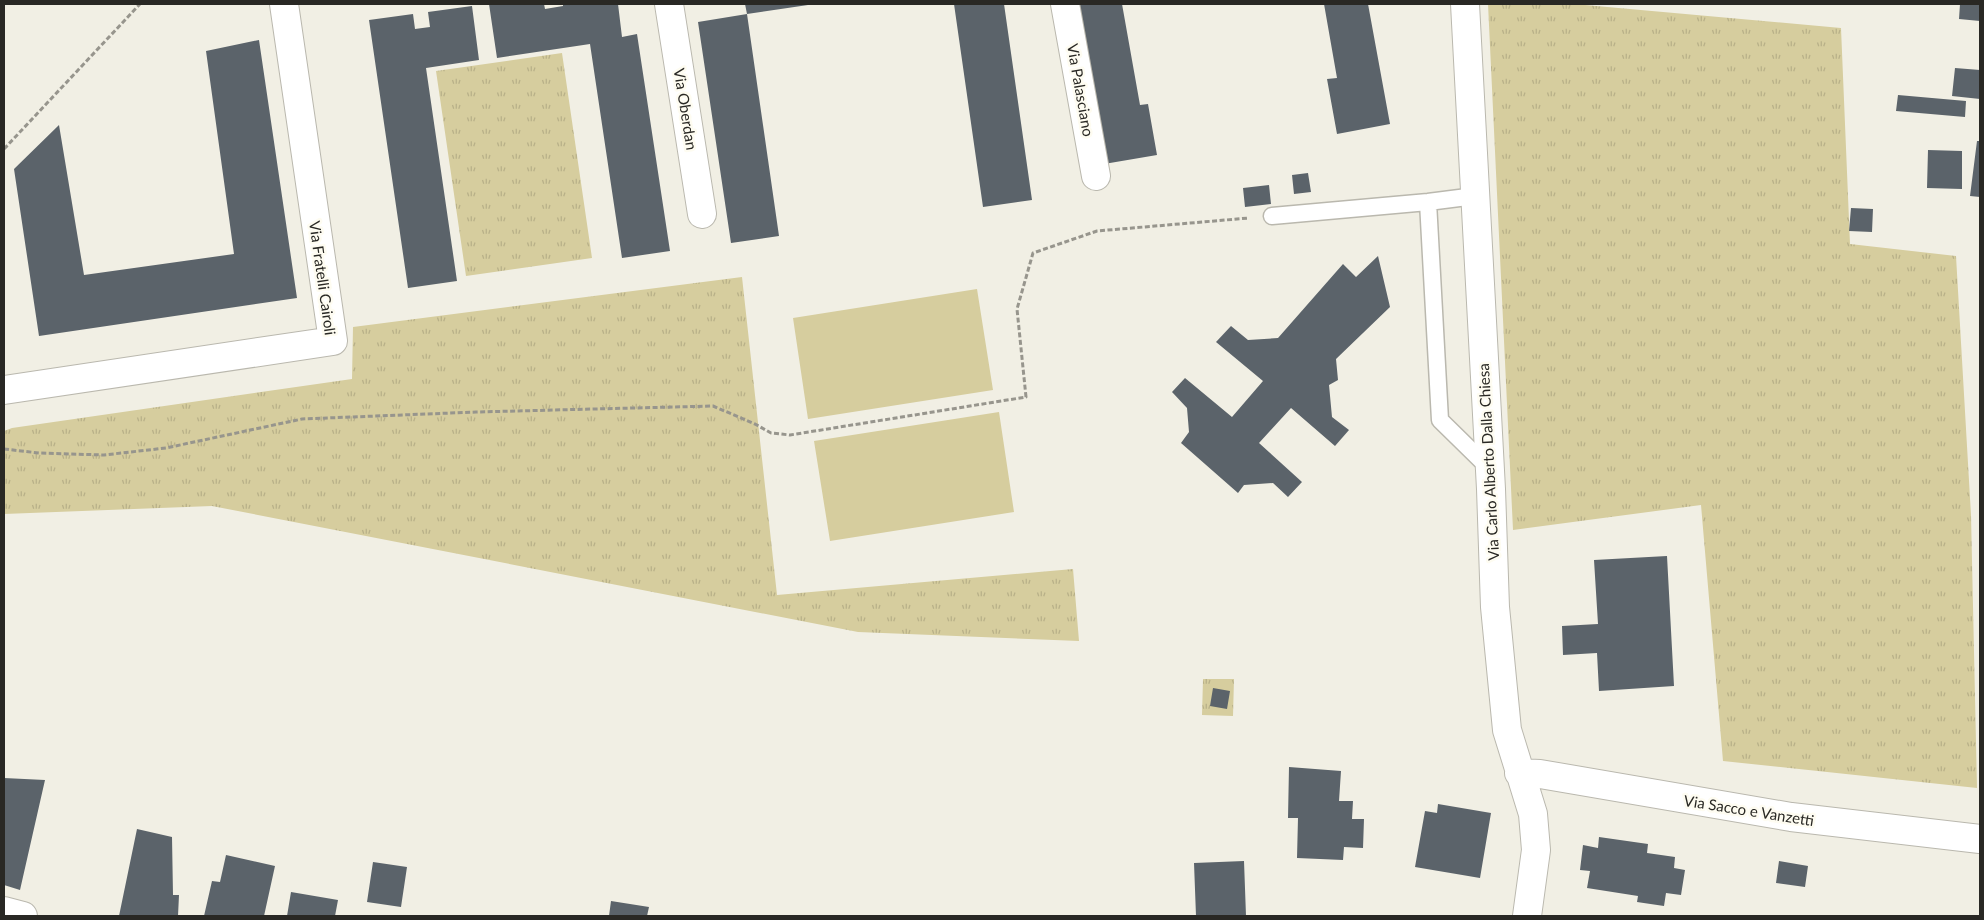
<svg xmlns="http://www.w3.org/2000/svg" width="1984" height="920" viewBox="0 0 1984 920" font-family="Lato,sans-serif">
  <defs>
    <pattern id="grass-tufts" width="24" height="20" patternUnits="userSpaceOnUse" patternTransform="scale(1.25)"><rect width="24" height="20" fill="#d6cd9e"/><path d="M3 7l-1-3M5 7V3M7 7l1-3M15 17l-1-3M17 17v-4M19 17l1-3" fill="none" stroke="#b8b088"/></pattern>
  </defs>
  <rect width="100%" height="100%" fill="#f1efe4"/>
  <path fill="url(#grass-tufts)" d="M1488,4H1574L1841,28L1850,244L1956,256L1971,515L1977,788L1723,761L1701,505L1513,530Z
    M562,53L592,258L466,276L436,71Z
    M742,277L777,595L1073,569L1079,641L858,632L212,506L4,514V431L12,428L352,379L353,327Z
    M1203,679H1234L1233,716L1202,715Z"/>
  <path fill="#d6cd9e" d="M977,289L993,390L808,419L793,318Z
    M999,412L1014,512L830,541L814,441Z"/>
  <path fill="#5b636a" d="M489,4H544L545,9L563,6V4H618L622,37L637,34L670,251L622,258L590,44L497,58Z
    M745,4H808V5L747,14Z
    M954,4H1004L1032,200L983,207Z
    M1075,4H1122L1140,105L1148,104L1157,155L1104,164Z
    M1324,4H1368L1390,124L1337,134L1327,79L1337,78Z
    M1960,4H1980V21L1959,19Z
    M472,6L479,60L426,68L457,281L408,288L369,20L413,14L415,29L430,27L428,12Z
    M747,14L779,236L731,243L698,22Z
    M259,40L297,298L39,336L14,169L59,125L84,275L234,254L206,51Z
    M1955,68L1980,70V99L1952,96Z
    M1898,95L1966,101L1965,117L1896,111Z
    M1977,141H1980V197L1970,196Z
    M1928,150L1962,151V189L1927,188Z
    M1308,173L1311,192L1294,194L1292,175Z
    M1269,185L1271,204L1245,207L1243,188Z
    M1851,208L1873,209L1872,232L1849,231Z
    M1378,256L1390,307L1336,359L1338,380L1329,385L1332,417L1349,430L1335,446L1291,408L1259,443L1302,482L1288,497L1273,483L1244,485L1238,493L1181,443L1189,432L1187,408L1172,392L1185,378L1232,417L1263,381L1216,342L1231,326L1248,340L1278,338L1343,264L1356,277Z
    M1667,556L1674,686L1599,691L1597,653L1563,655L1562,626L1598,624L1594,560Z
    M1213,688L1230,691L1227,709L1210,706Z
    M1289,767L1341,771L1339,801H1353L1352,819H1364L1363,848L1344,847L1343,860L1297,858L1298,818H1288Z
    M4,778L45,780L20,890L4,885Z
    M1438,804L1491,813L1480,878L1415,867L1425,811L1437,813Z
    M137,829L172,837L173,895H179L178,916H119Z
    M1599,837L1648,844L1647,853L1675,857L1674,868L1685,870L1681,895L1666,893L1664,906L1637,902L1638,896L1587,888L1590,871L1580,870L1583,845L1598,848Z
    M226,855L275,866L264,916H204L212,881L220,882Z
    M1244,861L1246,916H1196L1194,863Z
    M1779,861L1808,866L1805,887L1776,883Z
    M373,862L407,867L401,907L367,902Z
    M291,892L338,900L335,916H287Z
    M611,901L649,907L647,916H609Z"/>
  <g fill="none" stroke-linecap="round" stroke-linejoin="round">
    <g stroke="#bab8ae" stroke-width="19">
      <path id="lane" d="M1428,202L1440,420L1490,469
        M1272,216L1428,202L1475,196"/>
    </g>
    <g stroke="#bab8ae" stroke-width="30">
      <path id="street" d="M669,4L702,214
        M1065,4L1096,176
        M1465,4L1491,489L1495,607L1507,730L1533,814L1536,850L1527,916
        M4,390L333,341L284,4
        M1519,773L1540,774L1791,817L1980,839
        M4,911L23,916"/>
    </g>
    <path stroke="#97958d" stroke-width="3" stroke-dasharray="5 2.5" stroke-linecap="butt" d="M4,149L140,4
      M4,449L39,453L104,455L166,448L302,419L476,412L713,406L755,424L771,433L790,435L1026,397L1017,309L1033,253L1097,231L1249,218"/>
    <use href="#lane" stroke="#fff" stroke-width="16"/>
    <use href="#street" stroke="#fff" stroke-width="28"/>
  </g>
  <g text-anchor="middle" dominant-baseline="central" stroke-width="5" stroke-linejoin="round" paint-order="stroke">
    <g font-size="15" fill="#292824" stroke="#fefcf1">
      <text transform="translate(1081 90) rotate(80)">Via Palasciano</text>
      <text transform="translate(686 109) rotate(81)">Via Oberdan</text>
      <text transform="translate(323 278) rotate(82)">Via Fratelli Cairoli</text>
      <text transform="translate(1488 462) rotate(-93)">Via Carlo Alberto Dalla Chiesa</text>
      <text transform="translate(1749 810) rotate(9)">Via Sacco e Vanzetti</text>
    </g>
  </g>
  <rect width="1984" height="920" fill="none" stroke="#292824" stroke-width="10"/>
</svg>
